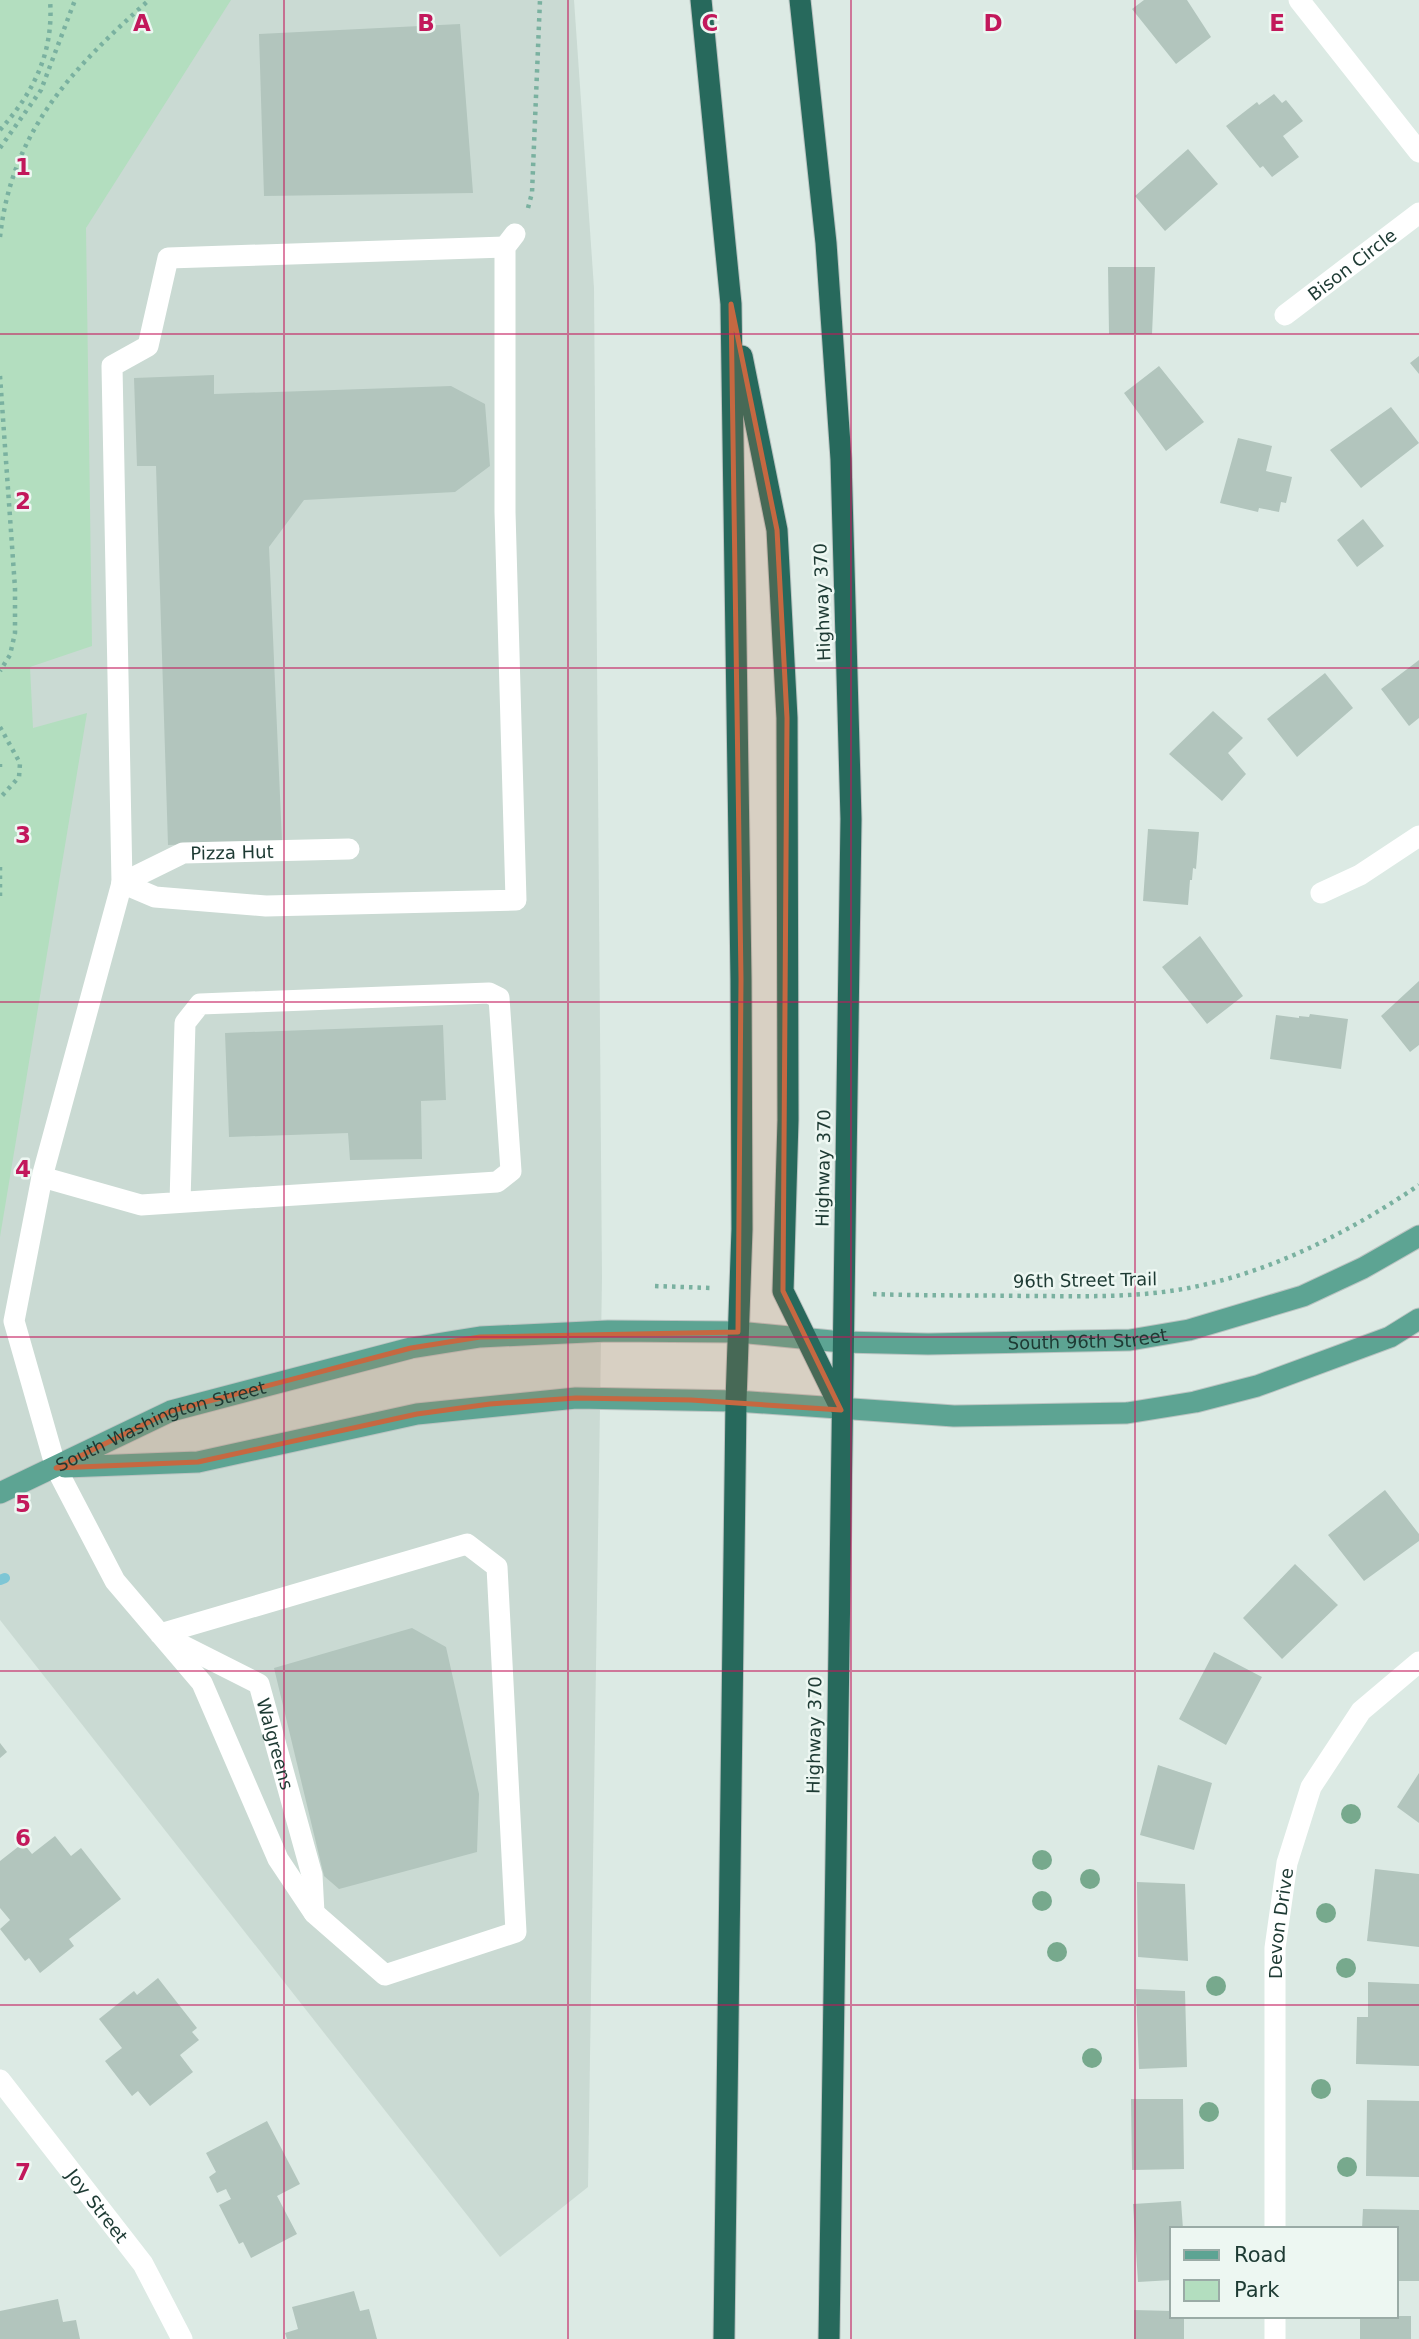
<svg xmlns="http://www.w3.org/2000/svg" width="1419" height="2339" viewBox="0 0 1419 2339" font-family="'DejaVu Sans',sans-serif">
  <rect width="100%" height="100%" fill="#dceae4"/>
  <path fill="#cadad3" d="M176,0H574L594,288L602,1277L588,2187L500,2257L0,1620V956L12,237Z"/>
  <path fill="#b3debf" d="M0,0H231L86,228L92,646L30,667L33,728L87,713L0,1237Z"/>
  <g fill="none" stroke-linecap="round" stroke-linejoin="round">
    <path stroke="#7ec6d5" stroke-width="10" d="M0,1580L5,1578"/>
  </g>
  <path fill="#b2c5bd" d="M1144,0H1187L1211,37L1176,64L1132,9Z
    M460,24L473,193L264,196L259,34Z
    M1274,94L1282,103L1286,100L1303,121L1283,136L1299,157L1272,177L1263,166L1260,168L1226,126L1257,102L1259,105Z
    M1188,149L1218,184L1165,231L1135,196Z
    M1108,267H1155L1152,334H1109Z
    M1419,356V374L1410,363Z
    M1159,366L1204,422L1166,451L1124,393Z
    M214,375V394L451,386L485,404L490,466L455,492L304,500L269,547L282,841L168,845L156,466H137L134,378Z
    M1391,407L1419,443L1361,488L1330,450Z
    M1238,438L1272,446L1266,471L1292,477L1286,503L1281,502L1279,512L1259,508L1258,512L1220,503Z
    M1363,519L1384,546L1357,567L1337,540Z
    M1419,660V718L1409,726L1381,689Z
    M1325,673L1353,708L1297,757L1267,719Z
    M1213,711L1243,738L1228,753L1246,774L1222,801L1169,754Z
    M1148,829L1199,832L1196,869L1193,868L1192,880H1190L1188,905L1143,901Z
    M1200,936L1243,996L1207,1024L1162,967Z
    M1419,981V1045L1410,1052L1381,1016Z
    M1310,1014L1348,1019L1341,1069L1270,1059L1276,1015L1299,1018V1016L1309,1017Z
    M443,1025L446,1100L421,1101L422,1159L350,1160L348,1133L229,1137L225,1033Z
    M1385,1490L1419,1534V1541L1364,1581L1328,1535Z
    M1295,1564L1338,1605L1282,1659L1243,1618Z
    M412,1628L446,1647L479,1794L477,1852L339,1889L324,1876L274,1668Z
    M1214,1652L1262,1677L1226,1745L1179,1719Z
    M0,1743L7,1752L0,1758Z
    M1158,1765L1212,1783L1194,1850L1140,1835Z
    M1419,1773V1823L1397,1807Z
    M55,1836L71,1856L81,1848L121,1899L69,1939L74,1946L40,1973L29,1958L25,1961L0,1929L10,1920L0,1908V1861L23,1843L32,1854Z
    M1375,1869L1419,1874V1947L1367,1941Z
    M1137,1882L1185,1884L1188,1961L1138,1957Z
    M158,1978L197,2028L192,2032L199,2040L180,2055L193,2072L150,2106L138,2091L132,2096L105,2061L122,2048L99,2019L134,1991L137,1995Z
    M1368,1982L1419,1984V2066L1356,2064L1357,2017H1368Z
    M1136,1989L1185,1991L1187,2067L1139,2069Z
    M1131,2099H1183L1184,2169L1132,2170Z
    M1367,2100L1419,2101V2177L1366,2176Z
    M267,2121L300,2184L277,2196L297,2234L251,2258L243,2242L239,2244L219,2205L231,2199L226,2189L217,2193L209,2177L216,2172L206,2153Z
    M1181,2201L1183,2229H1172V2280L1138,2282L1133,2204Z
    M1363,2209L1419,2210V2281H1396V2229H1362Z
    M354,2291L360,2311L369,2309L377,2339H287L285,2333L298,2329L292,2307Z
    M58,2299L63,2322L76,2320L80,2339H0V2311Z
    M1134,2310L1172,2311V2316H1184V2339H1134Z
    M1360,2316H1411V2339H1360Z"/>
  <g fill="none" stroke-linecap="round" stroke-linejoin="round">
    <g stroke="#bbc4c2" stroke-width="23">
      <g id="major">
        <path d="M65,1467L198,1462L417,1414L576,1398L736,1401L954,1416L1127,1413L1195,1402L1257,1386L1390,1337L1419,1319"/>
        <path id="s6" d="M0,1493L171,1411L411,1348L480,1337L608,1331L738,1332L842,1342L928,1344L1130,1340L1189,1330L1303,1296L1363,1268L1419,1236"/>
      </g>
    </g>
    <g stroke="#bbc4c2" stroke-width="23">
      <path id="highway" d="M701,0L731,304L741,979L742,1229L736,1401L724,2339
        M800,0L826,243L841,459L851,819L829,2339
        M742,356L777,530L787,718L788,1120L783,1291L839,1405"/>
    </g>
    <path stroke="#7ab1a0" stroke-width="4.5" stroke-dasharray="3.5 5" stroke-linecap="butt" d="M0,130C34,92 54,52 50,0
      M0,148L41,90L75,0
      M528,208L532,193L540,0
      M0,237C12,130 72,69 149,0
      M0,376L15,588V633L10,655L0,671
      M0,727L20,763L19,777L0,798
      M0,764V767
      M0,867V897
      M655,1286L710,1288
      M873,1294C925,1296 976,1295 1028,1296C1078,1296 1127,1298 1177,1290C1264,1276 1347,1234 1419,1185"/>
    <g stroke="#fff" stroke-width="21">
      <path d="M1299,0L1419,152"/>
      <path id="s1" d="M1285,315L1419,213"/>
      <path d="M122,883L155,897L266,906L516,900L505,512V247L515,234"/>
      <path id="s2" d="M122,883L183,853L349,849"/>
      <path d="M1321,893L1360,875L1419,836"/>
      <path d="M42,1177L141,1205L497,1182L511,1171L499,998L489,993L200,1004L185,1023L180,1202"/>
      <path d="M160,1634L467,1544L497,1567L516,1932L385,1975L314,1913L278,1859L202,1683L115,1581L56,1468L14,1321L42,1177L122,883L112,366L148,346L168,258L505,247"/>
      <path id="s3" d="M168,1638L259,1684L312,1875L314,1913"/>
      <path id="s4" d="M0,2080L143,2264L182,2339"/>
      <path id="s5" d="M1275,2229V1948L1287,1863L1311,1787L1361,1711L1419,1662"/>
      <path d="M1275,2339V2316"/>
    </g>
    <use href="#major" stroke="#5da493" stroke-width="21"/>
    <use href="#highway" stroke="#27695c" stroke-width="21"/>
  </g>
  <g fill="#77a98d">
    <circle cx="1351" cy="1814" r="10"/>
    <circle cx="1042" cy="1860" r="10"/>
    <circle cx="1090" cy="1879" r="10"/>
    <circle cx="1042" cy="1901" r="10"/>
    <circle cx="1326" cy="1913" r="10"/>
    <circle cx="1057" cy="1952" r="10"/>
    <circle cx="1346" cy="1968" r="10"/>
    <circle cx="1216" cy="1986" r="10"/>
    <circle cx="1092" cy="2058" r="10"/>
    <circle cx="1321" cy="2089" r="10"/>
    <circle cx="1209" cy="2112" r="10"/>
    <circle cx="1347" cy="2167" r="10"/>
  </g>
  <path fill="#c66841" fill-opacity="0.2" stroke="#c66841" stroke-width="5" stroke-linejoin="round" d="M731,304L777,530L787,718L783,1291L841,1410L691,1400L576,1398L490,1404L417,1414L198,1462L56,1468L171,1411L411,1348L480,1337L738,1332L741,979Z"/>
  <path fill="none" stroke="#c2185b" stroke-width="2" stroke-opacity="0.55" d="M284,0V2339M568,0V2339M851,0V2339M1135,0V2339M0,334H1419M0,668H1419M0,1002H1419M0,1337H1419M0,1671H1419M0,2005H1419"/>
  <g text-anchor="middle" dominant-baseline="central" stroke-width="5" stroke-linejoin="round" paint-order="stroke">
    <g font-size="18" fill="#1d3a33" stroke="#edf7f2">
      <text stroke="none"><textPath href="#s1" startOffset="84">Bison Circle</textPath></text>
      <text transform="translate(822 602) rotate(-92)">Highway 370</text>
      <text stroke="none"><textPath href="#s2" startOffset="117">Pizza Hut</textPath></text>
      <text transform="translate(823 1168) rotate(-89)">Highway 370</text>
      <text transform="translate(1085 1280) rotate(-1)">96th Street Trail</text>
      <text stroke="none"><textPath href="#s6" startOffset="1116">South 96th Street</textPath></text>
      <text stroke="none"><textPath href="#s6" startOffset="175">South Washington Street</textPath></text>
      <text transform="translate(814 1735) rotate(-89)">Highway 370</text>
      <text stroke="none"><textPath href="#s3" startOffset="164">Walgreens</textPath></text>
      <text stroke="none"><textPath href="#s5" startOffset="306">Devon Drive</textPath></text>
      <text stroke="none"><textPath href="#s4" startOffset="159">Joy Street</textPath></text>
    </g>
  </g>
  <g font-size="23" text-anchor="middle" font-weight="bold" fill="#c2185b" stroke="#edf7f2" stroke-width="5" stroke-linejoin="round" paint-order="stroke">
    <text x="142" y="31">A</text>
    <text x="426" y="31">B</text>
    <text x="710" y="31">C</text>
    <text x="993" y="31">D</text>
    <text x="1277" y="31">E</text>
    <text x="23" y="175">1</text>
    <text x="23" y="509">2</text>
    <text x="23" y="843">3</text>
    <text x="23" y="1177">4</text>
    <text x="23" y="1512">5</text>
    <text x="23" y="1846">6</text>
    <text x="23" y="2180">7</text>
  </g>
  <rect x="1170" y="2227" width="228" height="91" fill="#edf7f2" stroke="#9aaba6" stroke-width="2"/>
  <rect x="1184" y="2250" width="35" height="10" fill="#5da493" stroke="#9aaba6" stroke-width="2"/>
  <text x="1234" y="2262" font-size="21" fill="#1d3a33">Road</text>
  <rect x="1184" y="2280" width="35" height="21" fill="#b3debf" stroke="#9aaba6" stroke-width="2"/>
  <text x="1234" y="2297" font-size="21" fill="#1d3a33">Park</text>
</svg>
